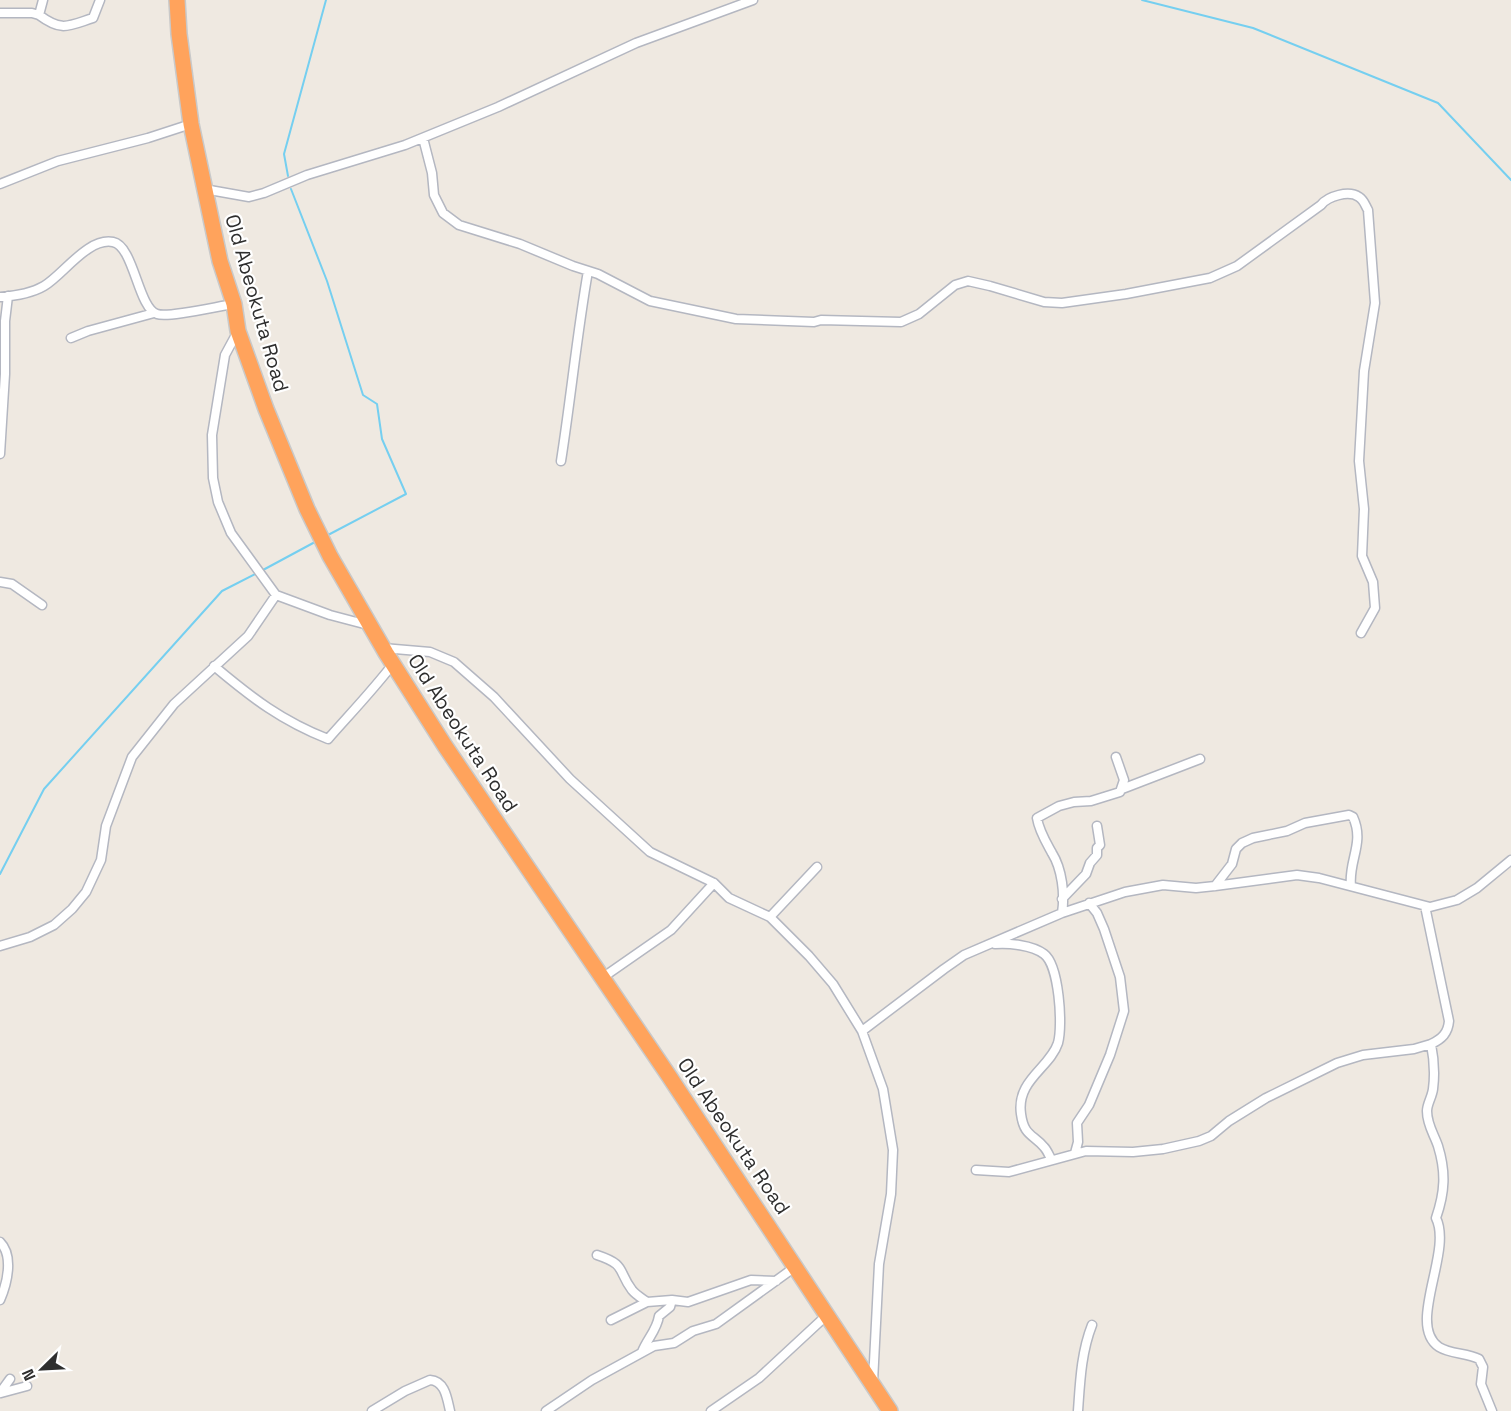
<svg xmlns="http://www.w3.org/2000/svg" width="1511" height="1411" viewBox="0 0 1511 1411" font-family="'Space Grotesk',sans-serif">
  <rect width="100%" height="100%" fill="#efe9e1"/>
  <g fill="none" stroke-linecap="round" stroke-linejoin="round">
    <path stroke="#75cff0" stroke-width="2" d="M1142,0L1253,28L1438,103L1511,180
      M288,176L284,154L326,0
      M291,189L327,281L363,395L377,404L382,439L406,494L328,535
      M263,570L315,542
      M0,874L44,789L222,591L257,573"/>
    <g stroke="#b4b7c1" stroke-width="11">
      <path id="street" d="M0,13H32L39,15L43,0
        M39,15C62,32 68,26 93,18L100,0
        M423,138L432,173L434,195L443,213L459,225L520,244L573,266L598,274L650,301L736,319L814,322L821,320L901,322L919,314L955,285L968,281L990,286L1044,302L1062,303L1126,294L1210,278L1237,266L1321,205C1328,196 1349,190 1359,197C1364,200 1365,205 1368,210L1375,303L1364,371L1359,461L1364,509L1362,556L1373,582L1375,608L1361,633
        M0,184L58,161L148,138L191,124
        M204,189L249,197L264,193L307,175L405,145L498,107L636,43L753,0
        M0,297C15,296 32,293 44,286C63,275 88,237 113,242C134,246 138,308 157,314C168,318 219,306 234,304
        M238,331L225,355L212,435L213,478L218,502L231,533L276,595L330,615L368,625
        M71,338L88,331L154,313
        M0,454L5,374V321L8,296
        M561,461C571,397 577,334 588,271
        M0,582L12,584L42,605
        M383,648L430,652L454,662L494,697L570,779L650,852L714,883L729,898L770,917L809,956L833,984L862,1031L883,1089L893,1150L891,1194L879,1264L873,1382
        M214,666C252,698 282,721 328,739C350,714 373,690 393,664
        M1122,789L1200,759
        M1215,886L1232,864L1236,849L1242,843L1253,838L1287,831L1305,823L1349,815L1353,817C1365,843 1348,861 1351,886
        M1062,899L1086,874L1090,863L1097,855V848L1100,845L1097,826
        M1425,906L1449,1021C1448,1033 1442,1039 1431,1044C1434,1059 1435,1074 1433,1089C1432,1097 1427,1104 1427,1111C1427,1125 1434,1134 1438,1146C1446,1172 1445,1192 1436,1218C1453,1252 1406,1325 1439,1347C1450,1354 1467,1353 1479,1359L1483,1367L1481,1384L1492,1411
        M1062,913C1065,894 1062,869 1052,853C1046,842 1039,831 1037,818L1059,806L1074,802L1091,801L1120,792L1124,780L1116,757
        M770,917L817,867
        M995,944C1009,943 1032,945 1044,954C1059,965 1063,1025 1058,1043C1050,1068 1016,1080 1021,1114C1024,1136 1033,1134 1044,1147C1047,1150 1049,1155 1051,1159
        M0,946L30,937L54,925L72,909L86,892L101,860L106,826L132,757L174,704L248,636L276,595
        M602,978L671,930L714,883
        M862,1031L944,969L964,955L1062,913L1125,892L1163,885L1196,888L1215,886L1297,875L1319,878L1430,907L1457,900L1477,888L1511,860
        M1075,1153L1078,1142L1077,1123L1089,1105L1110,1055L1124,1011L1120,977L1104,929L1097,913L1089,903
        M976,1170L1009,1172L1086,1151L1133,1152L1163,1149L1199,1141L1211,1136L1229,1121L1266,1098L1337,1063L1363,1055L1414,1049L1431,1044
        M0,1242C14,1256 7,1284 0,1300
        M597,1255C627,1265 617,1270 632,1290C636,1295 643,1299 647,1302
        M611,1320L647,1302L672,1300L688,1302L751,1280L776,1281
        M642,1352C647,1339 657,1330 659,1316L670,1307L672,1300
        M0,1393L10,1379
        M1,1393L27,1386
        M372,1411L405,1391L430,1380C445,1381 447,1398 450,1411
        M546,1411L592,1380L654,1346L674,1343L693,1331L716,1324L795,1267
        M711,1411L759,1378L827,1315
        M1078,1411C1080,1383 1081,1353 1092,1325"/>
    </g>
    <g stroke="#c9c9c9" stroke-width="18">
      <path id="highway" d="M177,0L179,34L191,124L220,261L234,304L238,331L266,409L307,509L330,556L386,653L445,746L669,1076L890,1411"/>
    </g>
    <use href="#street" stroke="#fff" stroke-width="8"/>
    <use href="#highway" stroke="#ffa35c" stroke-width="15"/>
  </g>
  <g text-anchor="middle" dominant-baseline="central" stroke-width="4.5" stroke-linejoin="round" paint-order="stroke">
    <g font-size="20" fill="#2e2e2e" stroke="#fff">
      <text transform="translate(257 303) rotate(74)">Old Abeokuta Road</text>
      <text transform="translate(463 733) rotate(57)">Old Abeokuta Road</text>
      <text transform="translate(734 1136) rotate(56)">Old Abeokuta Road</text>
    </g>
  </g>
  <g transform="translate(42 1369) rotate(246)" stroke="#ffffff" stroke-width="4.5" paint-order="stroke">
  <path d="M0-4.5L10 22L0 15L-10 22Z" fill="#2e2e2e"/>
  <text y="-9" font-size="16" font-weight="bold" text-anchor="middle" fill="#2e2e2e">N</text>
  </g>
</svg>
